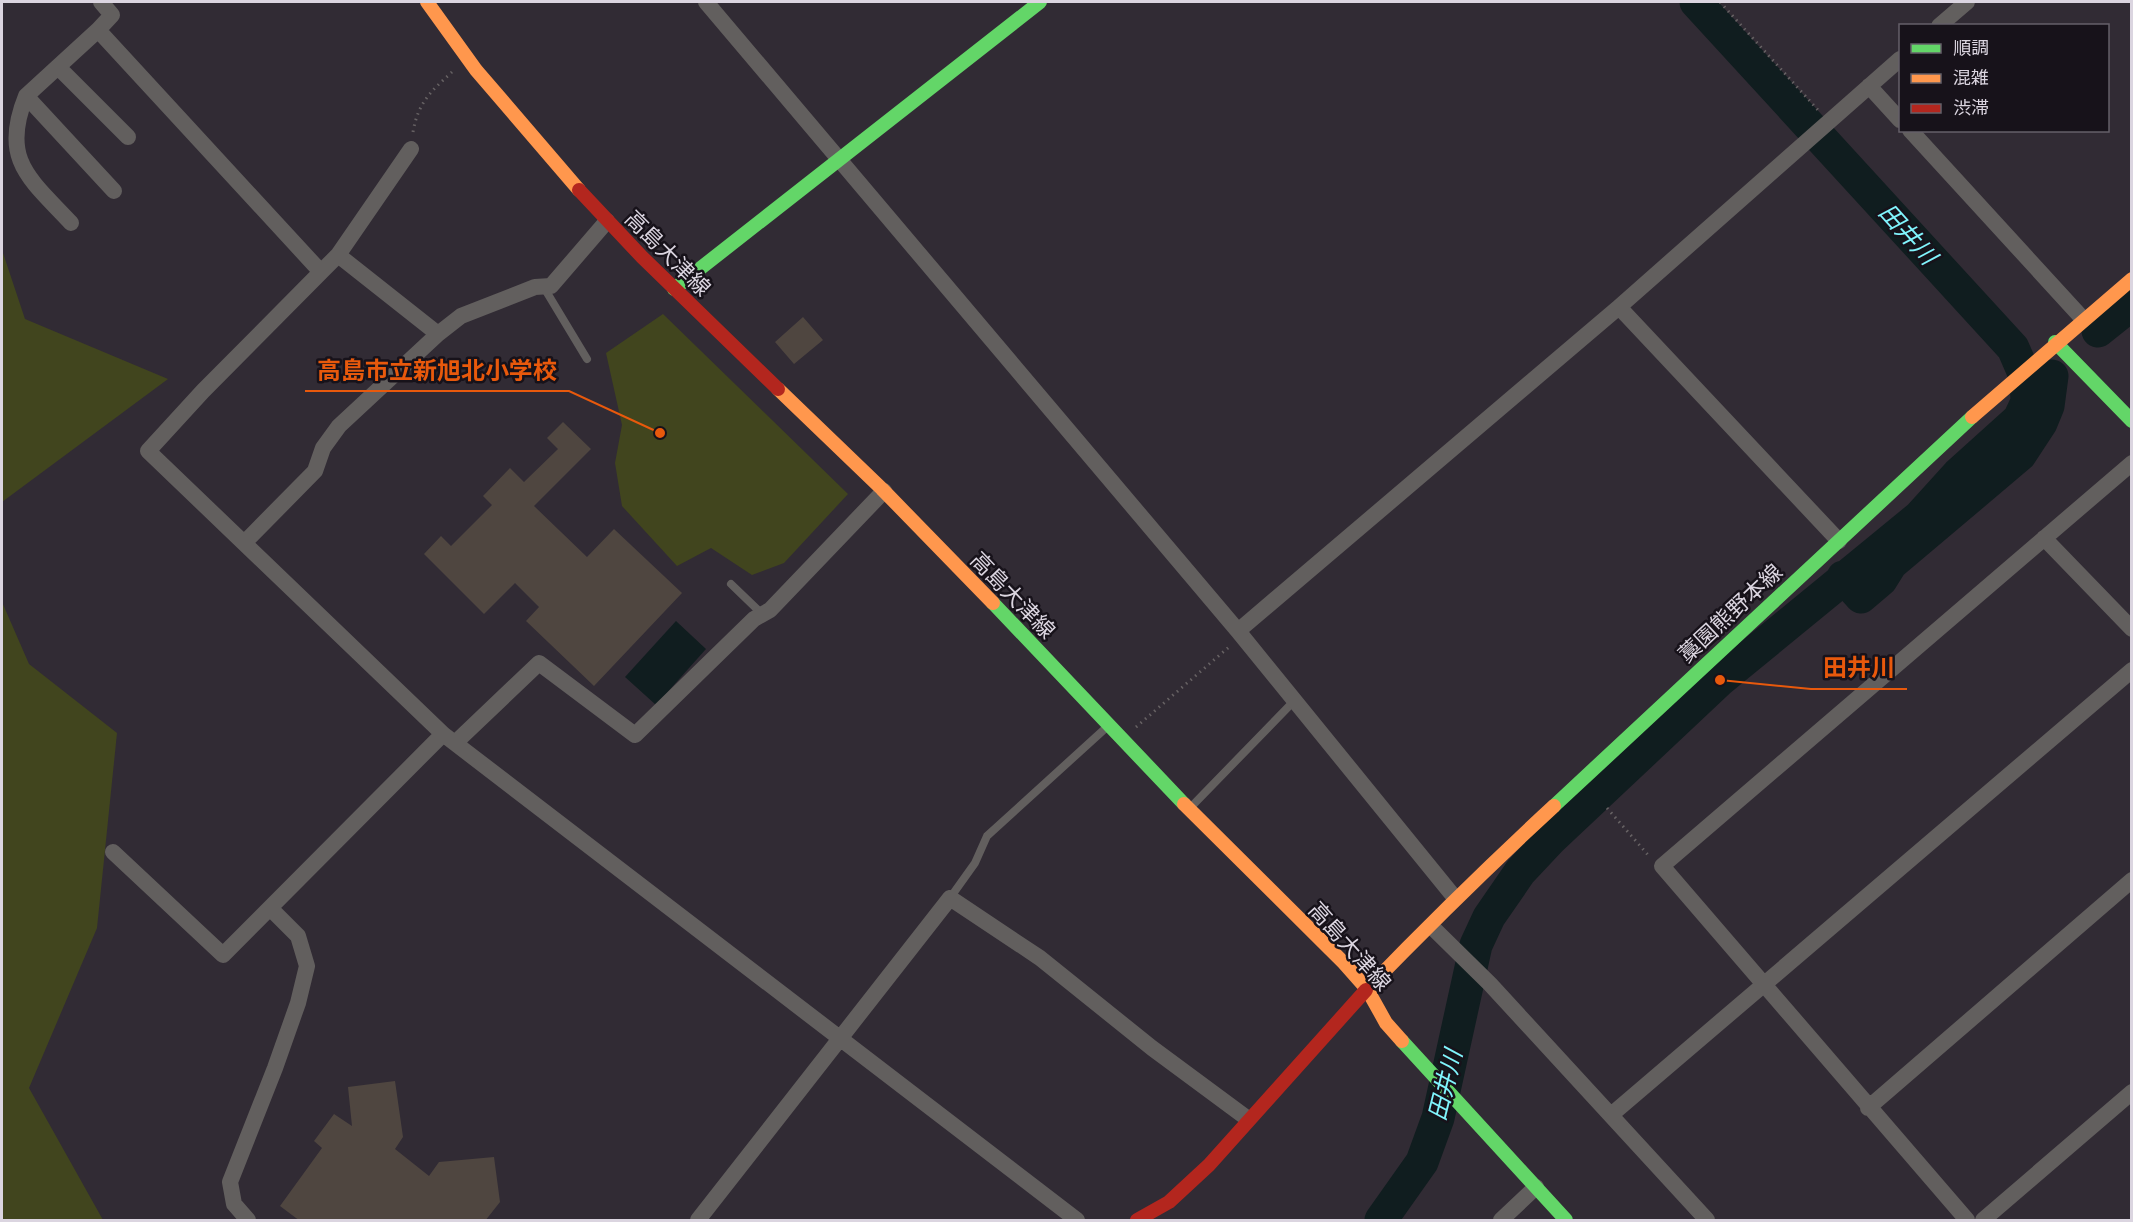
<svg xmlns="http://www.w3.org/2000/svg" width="2133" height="1222" viewBox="0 0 2133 1222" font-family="'Space Grotesk','Noto Sans JP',sans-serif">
  <rect width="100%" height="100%" fill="#312b34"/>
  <path fill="#41451e" d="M2,250L25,319L168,379L2,502Z
    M663,314L848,494L784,563L752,575L711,548L677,566L622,506L615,463L622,425L606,353Z
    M2,602L29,664L117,733L97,928L29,1088L103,1220H2Z"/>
  <path fill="#101d1f" d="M676,621L706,649L656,705L625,677Z"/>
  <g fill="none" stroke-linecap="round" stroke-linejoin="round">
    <path stroke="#101d1f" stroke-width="33" d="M2098,331L2132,304
      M1843,577L1861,597L1881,580L1891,564L2020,455L2041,423L2048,406L2052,376
      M1381,1220L1422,1162L1438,1118L1476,945L1489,917L1520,872L1551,839L1720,680L1919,517L1958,474L2019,419L2027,402L2026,378L2013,348L1696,2"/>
  </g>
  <path fill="#4f4640" d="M803,317L823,340L794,364L775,342Z
    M563,422L591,449L534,506L587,557L614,529L682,593L594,686L526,621L539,607L515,583L484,614L424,554L441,536L451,546L492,505L483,496L510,468L524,482L558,449L547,438Z
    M395,1081L403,1137L395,1149L429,1176L439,1162L494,1157L500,1202L485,1221H300L280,1206L322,1148L314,1141L334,1114L352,1126L348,1087Z"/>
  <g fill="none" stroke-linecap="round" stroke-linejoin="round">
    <path stroke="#676264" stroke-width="3" stroke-dasharray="1.5 4.5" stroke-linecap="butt" d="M1720,2L1818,110
      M413,132C418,103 430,92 452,72
      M1136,727L1229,647
      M1607,808L1649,856"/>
    <path stroke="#625f5e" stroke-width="8" d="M543,286L587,359
      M731,584L762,614
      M1191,807L1295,700
      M950,898L975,863L987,836L1108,726"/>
    <path stroke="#625f5e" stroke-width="16" d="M101,2L112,15L98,30L321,272L203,391L148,451L443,734L1077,1220
      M706,2L1238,631L1455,898
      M1939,26L1967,2
      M58,67L128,137
      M1869,86L1900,120
      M26,96L114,191
      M1910,130L2083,319
      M71,223C30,179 0,160 26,96L98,30
      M338,255L438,334
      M321,272L338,255L411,149
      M1619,307L1839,541
      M2044,538L2132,629
      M245,542L315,471L323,448L339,426L438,334L461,316L535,287L551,286L607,221
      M1238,631L1619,307L1900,59
      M455,743L539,663L635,735L754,619L770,610L884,491
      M113,852L223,955L443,734
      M1431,926L1490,984L1707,1220
      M1868,1108L2132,880
      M1611,1115L2132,670
      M248,1220L234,1204L230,1182L275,1068L298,1003L307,966L298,936L270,908
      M698,1220L950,898L1040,958L1152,1048L1248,1119
      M1501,1220L1536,1187
      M1967,1220L1662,866L2132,463
      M1983,1220L2132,1092"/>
    <path stroke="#63d668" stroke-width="14" d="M674,289L1040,2
      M2055,342L2132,421
      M993,603L1184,804
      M1554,806L1972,417
      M1402,1041L1566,1220"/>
    <path stroke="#ff974d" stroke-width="14" d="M427,2L476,70L579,190
      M778,389L882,489L993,603
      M1972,417L2132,279
      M1184,804L1344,963L1367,989L1386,1023L1402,1041
      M1366,990C1427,927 1489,866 1554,806"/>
    <path stroke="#b3261e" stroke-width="14" d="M579,190L642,257L778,389
      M1137,1220L1169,1202L1209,1165L1366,990"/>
  </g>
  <g text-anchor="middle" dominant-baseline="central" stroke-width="5" stroke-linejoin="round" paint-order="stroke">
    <g font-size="22" fill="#dbd5e0" stroke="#17121a">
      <text transform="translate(668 253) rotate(45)">高島大津線</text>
      <text transform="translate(1013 595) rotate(46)">高島大津線</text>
      <text transform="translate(1730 613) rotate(-43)">藁園熊野本線</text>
      <text transform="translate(1350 946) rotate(48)">高島大津線</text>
    </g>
    <g font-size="24" font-style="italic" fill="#80f5fd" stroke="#17121a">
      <text transform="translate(1908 234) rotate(48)">田井川</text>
      <text transform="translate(1445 1085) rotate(-76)">田井川</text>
    </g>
  </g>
  <path fill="none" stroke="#e8590c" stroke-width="2" d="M660 433L569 391H305M1720 680L1811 689H1907"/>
  <g fill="#e8590c" stroke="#17121a" stroke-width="2">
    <circle cx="660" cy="433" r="6"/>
    <circle cx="1720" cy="680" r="6"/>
  </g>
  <g font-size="24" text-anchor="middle" font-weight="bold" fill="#e8590c" stroke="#17121a" stroke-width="5" stroke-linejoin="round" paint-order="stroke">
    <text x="437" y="379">高島市立新旭北小学校</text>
    <text x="1859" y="676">田井川</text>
  </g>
  <rect width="2133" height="1222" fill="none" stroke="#dbd5e0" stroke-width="6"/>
  <rect x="1899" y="24" width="210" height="108" fill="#17121a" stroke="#656069" stroke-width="1.5"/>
  <rect x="1911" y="44" width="30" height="9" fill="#63d668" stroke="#656069" stroke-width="1.5"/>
  <text x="1953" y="54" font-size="18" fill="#dbd5e0">順調</text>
  <rect x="1911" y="74" width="30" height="9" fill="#ff974d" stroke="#656069" stroke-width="1.5"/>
  <text x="1953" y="84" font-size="18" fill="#dbd5e0">混雑</text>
  <rect x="1911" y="104" width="30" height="9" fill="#b3261e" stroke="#656069" stroke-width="1.5"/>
  <text x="1953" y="114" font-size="18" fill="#dbd5e0">渋滞</text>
</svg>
